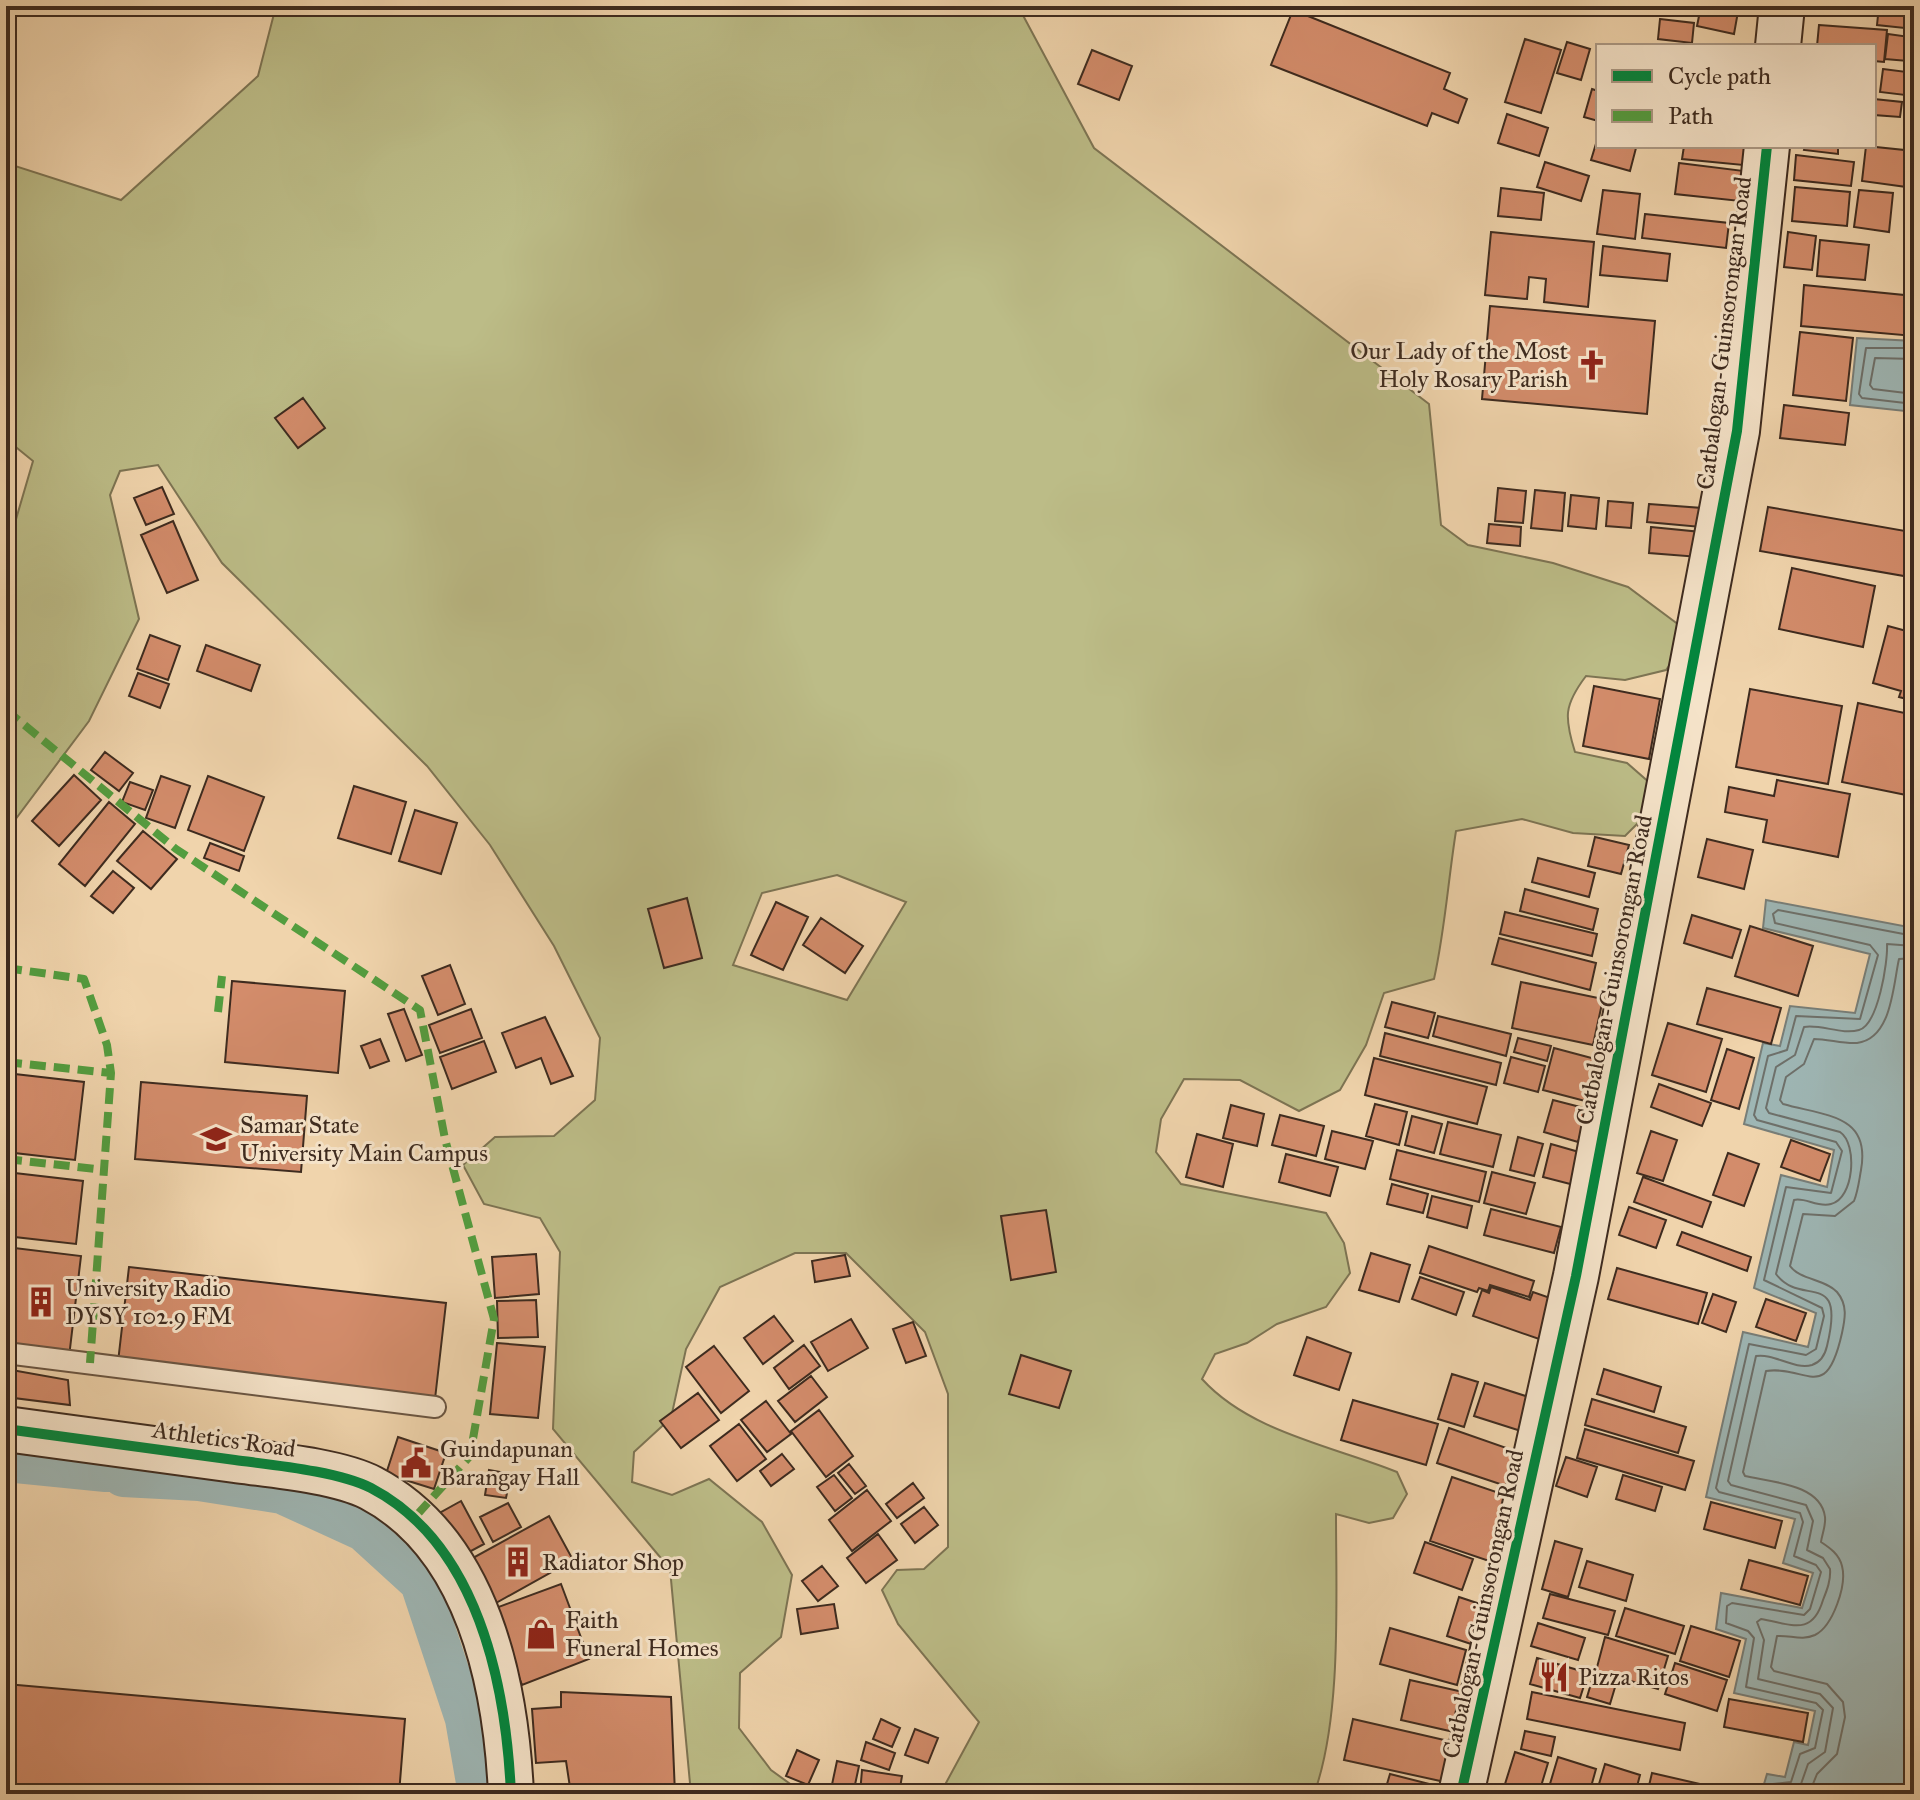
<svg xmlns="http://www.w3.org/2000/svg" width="1920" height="1800" viewBox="0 0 1920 1800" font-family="'IM FELL Great Primer',serif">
  <rect width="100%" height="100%" fill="#f0d4ac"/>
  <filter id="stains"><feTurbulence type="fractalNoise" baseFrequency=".0025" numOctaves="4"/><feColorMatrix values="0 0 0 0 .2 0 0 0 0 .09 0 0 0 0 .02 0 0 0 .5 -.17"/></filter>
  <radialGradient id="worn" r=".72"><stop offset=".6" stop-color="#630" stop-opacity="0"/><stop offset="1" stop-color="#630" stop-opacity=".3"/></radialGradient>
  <path fill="#bcbc87" stroke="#7d7453" stroke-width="2" fill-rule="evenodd" d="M276,6H1018L1094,148L1429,404L1441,525L1468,545L1553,563L1628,587L1679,625V652L1666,670L1625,680L1586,676C1564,705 1564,717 1575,752L1627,763L1651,784L1647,814L1625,836L1573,833L1522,819L1456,831C1448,881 1445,930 1434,979L1384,993L1366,1045L1340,1090L1299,1111L1240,1080L1184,1079L1161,1119L1156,1152L1181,1184L1326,1213L1344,1243L1350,1273L1326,1307L1277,1324L1247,1343L1215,1354L1202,1379C1250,1432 1332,1446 1397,1472L1407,1494L1393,1518L1369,1523L1336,1514C1336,1597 1342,1717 1314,1794H940L979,1722L898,1624L882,1590L897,1570L924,1569L948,1547V1394L925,1332L846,1253H795L720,1287L686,1349L671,1418L634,1452L632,1482L672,1495L709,1479L762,1522L792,1575L781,1637L740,1673L739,1728L771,1770L804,1794H691L670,1569L553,1429L560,1252L540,1218L484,1204L463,1165L495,1137L554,1136L595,1100L600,1038L554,946L490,845L427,766L222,563L158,465L120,471L110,495L139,619L89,721L6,832L7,550L33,461L6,439V163L121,200L258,76ZM837,875L906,902L847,1000L733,965L762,893Z"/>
  <path fill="#9eb6b4" stroke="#787e78" stroke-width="2" d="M1857,338L1914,341V412L1850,405Z
    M1766,900L1914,928V1794H1761L1767,1774L1785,1777L1794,1742L1808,1745L1815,1711L1734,1693L1746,1639L1716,1629L1721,1593L1802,1608L1813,1573L1783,1563L1795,1519L1706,1497L1743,1332L1808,1347L1816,1313L1754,1288L1781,1175L1827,1187L1834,1150L1744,1124L1763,1043L1780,1046L1790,1006L1855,1013L1870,954L1763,928Z"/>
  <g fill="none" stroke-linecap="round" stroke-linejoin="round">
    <path stroke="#6e706a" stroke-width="2" d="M1914,348H1866L1859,394L1862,398L1914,404
      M1914,359L1875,358L1870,385L1873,389L1914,394
      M1769,1794L1773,1784L1791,1782L1800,1754L1815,1748L1823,1710L1816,1703L1746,1687L1754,1638L1748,1631L1726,1623L1727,1606L1732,1603L1804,1615L1810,1609L1821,1572L1816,1565L1794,1556L1803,1522L1800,1513L1719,1492L1716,1488L1749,1344L1806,1355L1816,1349L1824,1316L1822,1308L1764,1280L1786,1187L1831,1193L1842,1151L1836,1142L1757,1120L1754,1115L1768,1056L1787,1050L1796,1016L1860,1019L1878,955L1870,945L1775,923L1773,914L1778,910L1914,936
      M1790,1794L1801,1784L1808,1764L1825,1752L1833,1708L1820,1694L1758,1679L1764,1640L1757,1622L1761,1619C1791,1624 1812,1637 1823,1600C1827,1590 1831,1580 1830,1569L1823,1558L1807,1550L1813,1521L1806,1505L1731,1485L1728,1481L1756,1356C1774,1353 1794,1370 1812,1365C1821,1362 1825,1355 1827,1346C1846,1267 1801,1308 1776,1274L1794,1200C1805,1197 1818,1208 1831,1204C1854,1199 1858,1144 1840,1132L1769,1113L1766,1108L1776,1067L1795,1055L1804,1027C1821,1024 1842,1035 1859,1030C1878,1025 1888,962 1887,944L1914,946
      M1809,1794L1817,1774L1837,1754L1845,1717L1843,1702L1827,1684L1774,1671L1771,1667L1777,1636C1790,1635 1802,1641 1815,1635C1833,1626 1847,1585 1842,1566C1839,1554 1830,1548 1821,1542C1822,1534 1826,1526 1825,1517C1821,1484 1771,1482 1745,1476L1743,1472L1766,1371C1807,1365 1826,1405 1842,1333C1845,1319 1848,1305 1837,1292C1825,1279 1800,1280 1790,1266L1803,1214L1835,1216L1854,1201C1858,1191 1859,1181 1861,1170C1871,1114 1825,1116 1783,1104L1780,1100L1786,1077L1804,1064L1814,1039C1828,1039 1843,1044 1857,1043C1892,1039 1893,985 1899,959L1914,958"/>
    <path stroke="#9eb6b4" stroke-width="40" d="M6,1462L106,1472
      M123,1477L199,1481L282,1494L363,1531L420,1583L465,1719L478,1794"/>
  </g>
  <path fill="#d38c6b" stroke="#3e2b1f" stroke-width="2" d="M1701,6H1739L1734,34L1697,26Z
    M1879,6H1914V29L1877,25Z
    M1293,10L1450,73L1444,89L1467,99L1458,123L1432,113L1427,126L1271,65Z
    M1660,19L1694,23L1692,43L1658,39Z
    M1819,25L1887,30L1884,62L1874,61V46H1817Z
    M1888,34L1910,37L1908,61L1885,59Z
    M1525,39L1561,50L1541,113L1505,102Z
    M1567,42L1590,49L1581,80L1557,73Z
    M1092,50L1132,66L1119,100L1078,84Z
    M1883,69L1907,72L1905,95L1880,92Z
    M1592,89L1598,91V121L1584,117Z
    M1874,99L1902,102L1900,117L1874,115Z
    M1507,114L1548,128L1539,156L1498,143Z
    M1598,137V146L1636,148L1630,171L1591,160Z
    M1684,146H1745L1743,165L1682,159Z
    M1805,146H1838V154L1804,150Z
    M1866,146L1914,151V188L1862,181Z
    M1796,155L1854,162L1851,186L1794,180Z
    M1545,162L1589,176L1581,201L1537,187Z
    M1679,163L1744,171L1740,201L1675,194Z
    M1795,187L1850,192L1847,226L1792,221Z
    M1501,188L1544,193L1541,220L1498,216Z
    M1603,190L1640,194L1635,239L1597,234Z
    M1859,190L1893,193L1889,232L1854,227Z
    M1645,214L1729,223L1726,248L1642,238Z
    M1491,232L1594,242L1588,307L1544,302L1546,279L1529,277L1527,299L1485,295Z
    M1788,232L1816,236L1812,270L1784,267Z
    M1820,240L1869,245L1865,280L1817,276Z
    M1603,246L1670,254L1667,281L1600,275Z
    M1804,285L1914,296V336L1801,326Z
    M1490,306L1655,321L1647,414L1482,399Z
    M1800,332L1853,338L1846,401L1793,395Z
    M303,398L325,428L298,448L275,418Z
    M1784,405L1849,413L1845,445L1780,438Z
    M162,487L174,514L146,525L134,498Z
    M1498,488L1526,491L1523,523L1495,521Z
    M1535,490L1565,493L1562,531L1531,528Z
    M1571,495L1599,498L1596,529L1568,526Z
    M1608,501L1633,503L1631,528L1606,526Z
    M1649,504L1702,508L1701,527L1647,522Z
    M1768,507L1911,532L1904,576L1760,551Z
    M173,521L198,580L167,593L141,535Z
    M1489,524L1521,527L1520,546L1487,543Z
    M1651,527L1701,532L1699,557L1649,553Z
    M1792,568L1875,586L1863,647L1779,629Z
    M1888,626L1914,633V701L1899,697L1901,691L1873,683Z
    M150,635L180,646L168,680L137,669Z
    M206,645L260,665L251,691L197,671Z
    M138,673L169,684L160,708L129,696Z
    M1594,686L1660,699L1649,759L1583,746Z
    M1750,689L1842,706L1828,784L1736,767Z
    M1858,703L1914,715L1911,796L1842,782Z
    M105,752L133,773L119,791L91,770Z
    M74,775L101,800L59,846L32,821Z
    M161,776L190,786L175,828L146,818Z
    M208,776L264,797L244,851L188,830Z
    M1777,780L1850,794L1838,857L1763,842L1767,820L1725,812L1729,787L1774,796Z
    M130,782L153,790L145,810L122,802Z
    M354,786L406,802L391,854L338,838Z
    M109,802L135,824L85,886L59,864Z
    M415,810L457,823L441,874L399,861Z
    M143,831L177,859L151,889L117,861Z
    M1595,837L1629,845L1621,874L1588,866Z
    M1707,839L1753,850L1744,889L1698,877Z
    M210,843L244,856L239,871L204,858Z
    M1538,858L1595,873L1589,897L1532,882Z
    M113,871L134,888L113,913L91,896Z
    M1525,889L1598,909L1593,930L1520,911Z
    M687,898L702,958L664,968L648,909Z
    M776,902L808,917L783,970L751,955Z
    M1505,912L1597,934L1592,956L1500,934Z
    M1692,915L1741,930L1732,958L1684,943Z
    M821,918L863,946L845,973L803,945Z
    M1750,926L1813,946L1798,996L1735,976Z
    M1499,938L1596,963L1590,990L1492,964Z
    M450,965L465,1004L438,1015L422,976Z
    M232,981L345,991L338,1073L225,1062Z
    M1521,982L1603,999L1593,1045L1512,1028Z
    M1707,988L1781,1008L1771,1044L1697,1024Z
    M1392,1002L1435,1013L1428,1038L1385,1027Z
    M404,1009L422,1055L406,1061L388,1014Z
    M471,1009L482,1038L440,1053L429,1025Z
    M1438,1016L1511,1034L1506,1056L1433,1036Z
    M545,1017L573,1076L551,1084L541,1058L516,1068L502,1033Z
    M1668,1023L1722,1039L1706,1092L1652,1075Z
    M1385,1033L1501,1063L1496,1085L1380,1056Z
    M1518,1038L1551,1046L1547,1061L1514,1052Z
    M380,1039L389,1061L370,1068L361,1046Z
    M484,1041L496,1072L452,1089L440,1057Z
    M1554,1048L1599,1060L1589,1102L1543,1090Z
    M1727,1049L1754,1058L1739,1109L1711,1100Z
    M1511,1057L1545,1066L1538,1092L1504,1083Z
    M1374,1058L1487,1087L1477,1124L1365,1095Z
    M6,1073L84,1082L75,1160L6,1152Z
    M141,1082L307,1096L301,1172L135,1159Z
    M1659,1084L1711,1103L1702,1126L1651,1107Z
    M1553,1100L1588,1109L1578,1142L1544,1132Z
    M1375,1104L1407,1112L1399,1145L1366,1136Z
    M1231,1105L1264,1114L1257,1146L1223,1138Z
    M1280,1115L1324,1126L1316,1156L1272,1145Z
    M1412,1116L1442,1124L1434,1153L1405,1145Z
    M1448,1122L1501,1135L1493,1167L1440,1154Z
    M1332,1131L1373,1141L1365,1169L1325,1159Z
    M1651,1131L1677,1140L1663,1181L1637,1173Z
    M1197,1134L1233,1144L1223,1187L1186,1177Z
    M1518,1137L1543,1144L1534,1176L1510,1170Z
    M1791,1140L1830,1154L1820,1181L1781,1167Z
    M1551,1144L1586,1154L1578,1186L1543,1177Z
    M1397,1150L1486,1172L1479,1202L1390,1179Z
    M1728,1153L1759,1164L1744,1206L1713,1195Z
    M1286,1154L1338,1167L1330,1196L1279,1182Z
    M6,1172L83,1181L76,1244L6,1236Z
    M1492,1172L1535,1183L1526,1214L1484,1203Z
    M1643,1177L1711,1202L1702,1227L1634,1202Z
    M1392,1184L1428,1194L1423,1213L1387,1204Z
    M1432,1196L1472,1206L1467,1228L1427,1217Z
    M1629,1207L1666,1220L1656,1248L1619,1235Z
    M1491,1209L1561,1227L1554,1253L1484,1235Z
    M1046,1210L1056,1272L1011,1280L1001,1216Z
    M1682,1232L1751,1257L1747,1271L1677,1245Z
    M1429,1246L1534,1281L1529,1297L1490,1285L1488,1291L1479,1288L1477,1292L1420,1273Z
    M6,1247L81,1256L69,1357L6,1349Z
    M1371,1253L1410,1265L1399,1302L1359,1290Z
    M536,1254L539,1294L495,1298L492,1257Z
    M845,1255L850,1276L815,1282L812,1261Z
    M129,1267L446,1303L435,1399L118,1362Z
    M1617,1268L1707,1293L1698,1324L1608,1299Z
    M1420,1277L1464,1292L1456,1315L1412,1299Z
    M1491,1287L1530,1300L1533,1292L1556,1300L1542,1340L1473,1316L1482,1290L1489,1293Z
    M1713,1294L1736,1302L1726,1332L1702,1323Z
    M1766,1299L1806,1313L1796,1341L1756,1327Z
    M536,1300L538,1337L498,1338L497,1301Z
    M774,1316L793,1341L763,1364L744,1338Z
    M851,1319L868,1348L828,1371L811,1342Z
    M913,1322L926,1356L906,1363L893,1329Z
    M1307,1337L1351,1353L1339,1390L1294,1375Z
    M497,1343L545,1347L538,1418L490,1414Z
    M804,1345L820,1366L789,1389L774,1368Z
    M714,1346L749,1391L721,1413L686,1367Z
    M1021,1355L1071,1371L1059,1408L1009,1394Z
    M6,1369L68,1380L70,1405L6,1397Z
    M1604,1369L1661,1387L1654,1412L1597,1394Z
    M1452,1374L1478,1382L1464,1427L1438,1419Z
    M811,1376L827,1397L795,1422L778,1401Z
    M1485,1383L1535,1399L1524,1432L1474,1416Z
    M698,1393L719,1420L681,1448L660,1421Z
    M1592,1399L1686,1427L1678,1453L1585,1425Z
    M1353,1400L1438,1424L1426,1465L1341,1440Z
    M766,1401L791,1434L767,1452L741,1420Z
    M819,1410L853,1456L826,1477L791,1431Z
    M739,1424L766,1459L737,1481L710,1446Z
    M1449,1428L1518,1452L1506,1486L1437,1463Z
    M1585,1429L1694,1461L1685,1490L1577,1458Z
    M398,1437L446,1453L434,1489L386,1474Z
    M782,1454L794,1469L771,1486L760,1471Z
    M1566,1457L1597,1467L1587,1497L1556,1486Z
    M849,1464L866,1486L855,1494L838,1473Z
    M489,1470L511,1474L506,1498L485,1495Z
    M834,1475L852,1498L835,1511L817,1487Z
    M1623,1475L1662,1487L1655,1511L1616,1499Z
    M1452,1477L1514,1498L1492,1562L1430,1541Z
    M913,1483L924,1498L897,1518L886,1504Z
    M867,1490L891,1521L852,1551L829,1520Z
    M461,1501L484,1544L460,1557L436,1515Z
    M1711,1502L1782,1521L1775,1548L1704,1529Z
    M508,1503L521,1527L493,1542L480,1517Z
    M924,1507L938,1525L915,1543L901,1524Z
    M549,1516L573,1560L487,1608L462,1564Z
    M878,1534L897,1560L866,1583L847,1558Z
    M1555,1541L1582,1549L1568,1597L1542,1589Z
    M1425,1542L1473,1559L1462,1590L1414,1573Z
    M1749,1560L1808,1576L1800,1605L1741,1589Z
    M1587,1561L1633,1575L1626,1601L1579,1587Z
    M822,1566L838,1586L818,1601L802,1581Z
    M561,1584L589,1659L522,1685L493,1609Z
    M1550,1594L1615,1611L1608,1635L1543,1618Z
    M1459,1597L1483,1605L1471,1644L1447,1636Z
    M834,1604L838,1628L801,1634L797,1609Z
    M1625,1608L1684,1626L1675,1654L1616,1636Z
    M1538,1623L1585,1638L1578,1660L1531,1646Z
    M1691,1626L1740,1641L1729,1677L1680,1661Z
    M1390,1628L1466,1650L1457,1685L1380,1664Z
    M1605,1637L1668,1656L1658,1689L1596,1671Z
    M1537,1658L1588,1673L1580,1698L1530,1684Z
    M1675,1663L1727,1680L1717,1711L1665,1694Z
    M1593,1677L1616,1684L1610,1704L1587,1697Z
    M1410,1680L1463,1692L1454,1732L1401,1720Z
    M6,1684L405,1719L399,1794H6Z
    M561,1692L671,1697L675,1794H571L566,1761L536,1763L532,1709L561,1707Z
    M1532,1692L1685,1723L1680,1750L1527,1719Z
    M1729,1699L1808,1713L1803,1742L1724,1727Z
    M881,1719L900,1728L892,1747L873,1739Z
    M1353,1719L1453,1742L1445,1782L1344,1760Z
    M915,1729L938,1738L928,1763L905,1755Z
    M1525,1731L1555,1737L1551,1756L1521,1749Z
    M866,1742L895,1753L889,1770L861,1760Z
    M797,1750L819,1760L808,1785L786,1776Z
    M1515,1752L1548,1763L1539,1793L1505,1784Z
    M1558,1757L1596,1769L1589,1794H1547Z
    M837,1761L859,1766L853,1794H830Z
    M1605,1764L1640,1775L1635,1794H1596Z
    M862,1770L902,1776L899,1794H860Z
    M1652,1773L1700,1784L1698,1794H1647Z
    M1390,1774L1441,1787L1439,1794H1384Z"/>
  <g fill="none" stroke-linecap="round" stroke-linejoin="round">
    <g stroke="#6a5542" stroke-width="24">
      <path id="lane" d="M6,1353L435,1407"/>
    </g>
    <g stroke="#3e2b1f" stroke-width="48">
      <path id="secondary" d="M1778,46L1782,6
        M6,1429C82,1439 158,1450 235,1460C272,1465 338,1471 371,1488C478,1544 506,1684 511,1794
        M1461,1794L1576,1276L1737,431L1767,146"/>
    </g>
    <use href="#lane" stroke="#f5e3c9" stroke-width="20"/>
    <use href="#secondary" stroke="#f5e3c9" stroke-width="44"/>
    <path stroke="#539d3f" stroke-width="8" stroke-dasharray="16 8" stroke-linecap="butt" d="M6,710L176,849L420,1010L445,1139L494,1319L470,1456L415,1517
      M6,968L84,979L107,1045L111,1073L90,1363
      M218,1012L222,976
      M6,1062L111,1073
      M6,1159L105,1170"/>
    <g stroke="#f5e3c9" stroke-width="15">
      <path id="cycleway" d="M6,1429C82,1439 158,1450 235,1460C272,1465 338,1471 371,1488C478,1544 506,1684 511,1794
        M1461,1794L1576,1276L1737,431L1767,146"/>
    </g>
    <use href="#cycleway" stroke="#00873e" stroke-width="10"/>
  </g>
  <defs>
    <g id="church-bare" transform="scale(2.4)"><path d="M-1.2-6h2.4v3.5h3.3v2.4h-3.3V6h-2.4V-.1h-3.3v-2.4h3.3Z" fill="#8f2418" stroke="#f5e3c9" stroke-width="2.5" paint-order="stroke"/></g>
    <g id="university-bare" transform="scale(2.4)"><path d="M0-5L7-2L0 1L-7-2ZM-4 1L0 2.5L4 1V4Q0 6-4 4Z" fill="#8f2418" stroke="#f5e3c9" stroke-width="2.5" paint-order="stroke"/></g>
    <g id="building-bare" transform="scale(2.4)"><path d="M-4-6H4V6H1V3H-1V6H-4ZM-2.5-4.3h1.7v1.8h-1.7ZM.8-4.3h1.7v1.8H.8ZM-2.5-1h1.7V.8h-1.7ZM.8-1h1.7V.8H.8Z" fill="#8f2418" stroke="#f5e3c9" stroke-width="2.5" paint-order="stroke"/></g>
    <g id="civic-bare" transform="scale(2.4)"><path d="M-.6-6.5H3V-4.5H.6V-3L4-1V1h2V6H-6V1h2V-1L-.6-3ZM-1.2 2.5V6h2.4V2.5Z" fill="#8f2418" stroke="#f5e3c9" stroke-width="2.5" paint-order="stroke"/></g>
    <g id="shop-bare" transform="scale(2.4)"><path d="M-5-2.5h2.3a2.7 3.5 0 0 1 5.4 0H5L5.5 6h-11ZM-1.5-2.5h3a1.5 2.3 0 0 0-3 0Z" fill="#8f2418" stroke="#f5e3c9" stroke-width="2.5" paint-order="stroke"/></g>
    <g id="restaurant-bare" transform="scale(2.4)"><path d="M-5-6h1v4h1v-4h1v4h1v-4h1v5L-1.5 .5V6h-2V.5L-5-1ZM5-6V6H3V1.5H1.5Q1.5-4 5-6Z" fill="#8f2418" stroke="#f5e3c9" stroke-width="2.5" paint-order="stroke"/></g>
  </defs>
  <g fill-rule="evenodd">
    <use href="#church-bare" x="1592" y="365"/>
    <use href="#university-bare" x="216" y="1139"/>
    <use href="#building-bare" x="41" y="1302"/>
    <use href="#civic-bare" x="416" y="1463"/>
    <use href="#building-bare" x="518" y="1562"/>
    <use href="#shop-bare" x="541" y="1634"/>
    <use href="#restaurant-bare" x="1554" y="1677"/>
  </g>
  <g text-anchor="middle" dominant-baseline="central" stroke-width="6" stroke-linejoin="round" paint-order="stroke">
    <g font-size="24" fill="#3e2b1f" stroke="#f5e3c9">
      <text transform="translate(1724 333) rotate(-83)">Catbalogan-Guinsorongan Road</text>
      <text transform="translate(1614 970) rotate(-79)">Catbalogan-Guinsorongan Road</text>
      <text transform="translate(224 1439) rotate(8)">Athletics Road</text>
      <text transform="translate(1483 1604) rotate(-78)">Catbalogan-Guinsorongan Road</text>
    </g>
    <g font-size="24" fill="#3e2b1f" stroke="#f5e3c9" text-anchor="start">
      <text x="1568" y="351" text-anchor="end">Our Lady of the Most<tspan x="1568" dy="28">Holy Rosary Parish</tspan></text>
      <text x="240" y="1125">Samar State<tspan x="240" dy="28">University Main Campus</tspan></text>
      <text x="65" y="1288">University Radio<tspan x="65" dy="28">DYSY 102.9 FM</tspan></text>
      <text x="440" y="1449">Guindapunan<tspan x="440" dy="28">Barangay Hall</tspan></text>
      <text x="542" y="1562">Radiator Shop</text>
      <text x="565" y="1620">Faith<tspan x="565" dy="28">Funeral Homes</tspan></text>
      <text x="1578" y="1677">Pizza Ritos</text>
    </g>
  </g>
  <rect width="1920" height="1800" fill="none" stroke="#f0d4ac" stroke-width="32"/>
  <rect x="8" y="8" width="1904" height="1784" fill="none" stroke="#3e2b1f" stroke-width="4"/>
  <rect x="16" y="16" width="1888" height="1768" fill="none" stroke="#3e2b1f" stroke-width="2"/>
  <rect x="1596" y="44" width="280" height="104" fill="#f5e3c9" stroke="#ac9985" stroke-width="2"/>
  <rect x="1612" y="70" width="40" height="12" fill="#00873e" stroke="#ac9985" stroke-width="2"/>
  <text x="1668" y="84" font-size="24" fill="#3e2b1f">Cycle path</text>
  <rect x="1612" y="110" width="40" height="12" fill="#539d3f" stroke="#ac9985" stroke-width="2"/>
  <text x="1668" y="124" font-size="24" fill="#3e2b1f">Path</text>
  <rect width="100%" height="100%" filter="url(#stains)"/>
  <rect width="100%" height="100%" fill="url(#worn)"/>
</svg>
